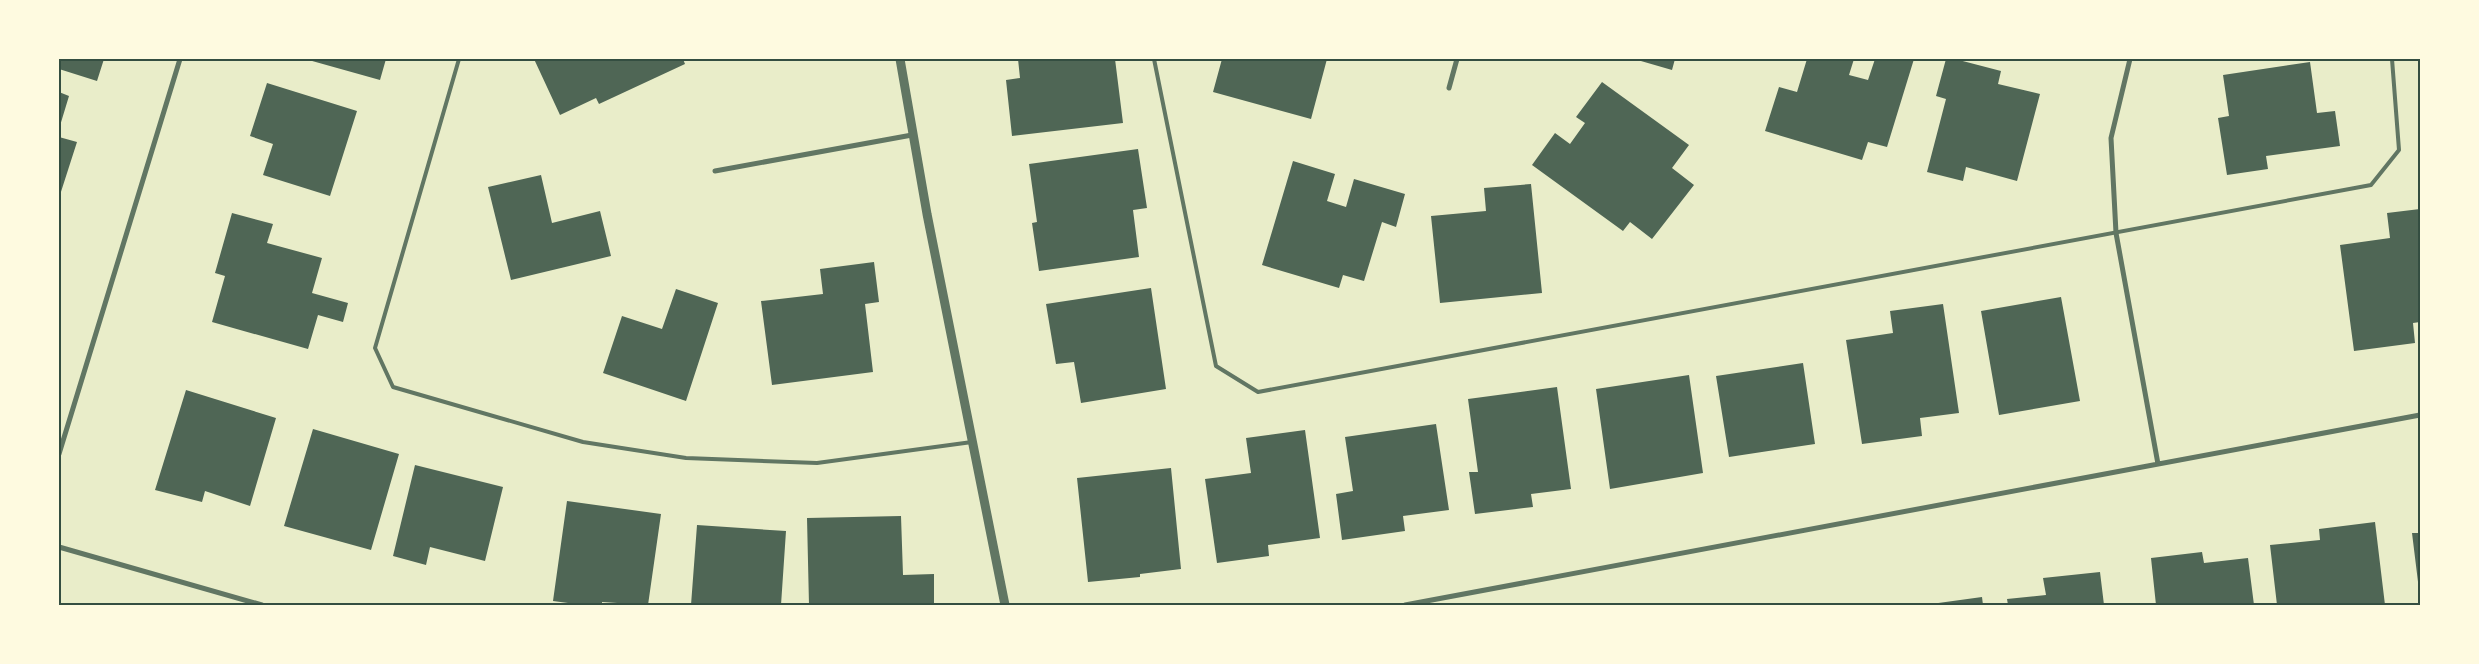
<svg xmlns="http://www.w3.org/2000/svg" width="2479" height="664" viewBox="0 0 2479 664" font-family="'Noto Sans',sans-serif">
  <rect width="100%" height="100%" fill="#e9edc9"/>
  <path fill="#4f6655" d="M59,59H104L97,81L59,69Z
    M305,59H386L380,80Z
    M534,59H683L685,64L599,104L596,98L560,115Z
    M1018,59H1115L1123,123L1012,136L1006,80L1020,78Z
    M1222,59H1327L1311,119L1213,92Z
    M1634,59H1675L1672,70Z
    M1807,59H1854L1849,75L1868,80L1875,59H1914L1887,147L1868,142L1862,160L1765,131L1779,87L1797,92Z
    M1946,59H1955L2001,71L1998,84L2040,94L2017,181L1966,167L1963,181L1927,172L1946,99L1936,96Z
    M2310,62L2317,113L2335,111L2340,146L2266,156L2268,169L2227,175L2218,118L2229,116L2223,75Z
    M1602,82L1689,145L1672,168L1694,185L1652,239L1630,222L1623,231L1532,165L1555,133L1570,144L1585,123L1576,117Z
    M267,83L357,111L330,196L263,175L273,144L250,136Z
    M59,92L69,96L59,129Z
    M59,137L77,142L59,198Z
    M1138,149L1147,208L1133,210L1139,257L1039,271L1032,223L1037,222L1029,164Z
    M1293,161L1335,174L1327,201L1346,207L1354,179L1405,194L1396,227L1382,222L1364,281L1343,275L1339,288L1262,265Z
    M541,175L552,223L600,211L611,256L511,280L488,187Z
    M1531,184L1542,293L1440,303L1431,216L1486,211L1484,188Z
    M2420,209V322L2413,323L2415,343L2354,351L2340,245L2390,238L2387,213Z
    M232,213L273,224L267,243L322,258L312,293L348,303L343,322L318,315L308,349L212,322L225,276L215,273Z
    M874,262L879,302L865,304L873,372L772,385L761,301L823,294L820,269Z
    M1151,288L1166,389L1081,403L1074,362L1056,364L1046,304Z
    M676,289L718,303L686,401L603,373L622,316L662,329Z
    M2061,297L2080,401L1999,415L1981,311Z
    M1943,304L1959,413L1920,418L1922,436L1862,444L1846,340L1893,333L1890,311Z
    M1803,363L1815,444L1729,457L1716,376Z
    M1689,375L1703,473L1610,489L1596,389Z
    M1557,387L1571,489L1531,494L1533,507L1475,514L1469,472H1478L1468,399Z
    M186,390L276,418L250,506L205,491L202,502L155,490Z
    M1436,424L1449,510L1403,516L1405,531L1342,540L1336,494L1353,491L1345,437Z
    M313,429L399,454L371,550L284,526Z
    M1305,430L1320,538L1268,545L1269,556L1217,563L1205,479L1251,473L1246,438Z
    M415,465L503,487L485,561L430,547L426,565L393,556Z
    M1171,468L1181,569L1140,574V577L1088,582L1077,478Z
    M567,501L661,514L648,605L602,602V605H583L553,601Z
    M901,516L903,575L934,574V605H809L807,518Z
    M2375,522L2385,605H2277L2270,545L2320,540L2319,529Z
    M697,525L786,531L781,605H691Z
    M2412,533H2420V590H2419Z
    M2202,552L2204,563L2248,558L2254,605H2156L2151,558Z
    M2100,572L2104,605H2008L2007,599L2046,595L2043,578Z
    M1982,597L1983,605H1931V604Z"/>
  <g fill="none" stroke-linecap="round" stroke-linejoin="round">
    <path stroke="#617663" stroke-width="4" d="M459,59L375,348L393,387L583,442L686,458L817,463L972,442
      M1154,59L1216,366L1258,392L2371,185L2399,150L2392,59"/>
    <path stroke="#617663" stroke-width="5" d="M2130,59L2111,138L2116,233L2158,464
      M1449,88L1457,59
      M715,171L912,135
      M59,454L180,59
      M59,547L262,605
      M1405,605L2420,415"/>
    <path stroke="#617663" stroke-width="9" d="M900,59L927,214L1005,605"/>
  </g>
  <rect width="2479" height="664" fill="none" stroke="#fefae0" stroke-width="120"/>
  <rect x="60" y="60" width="2359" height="544" fill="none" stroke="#344e41" stroke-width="2"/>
</svg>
